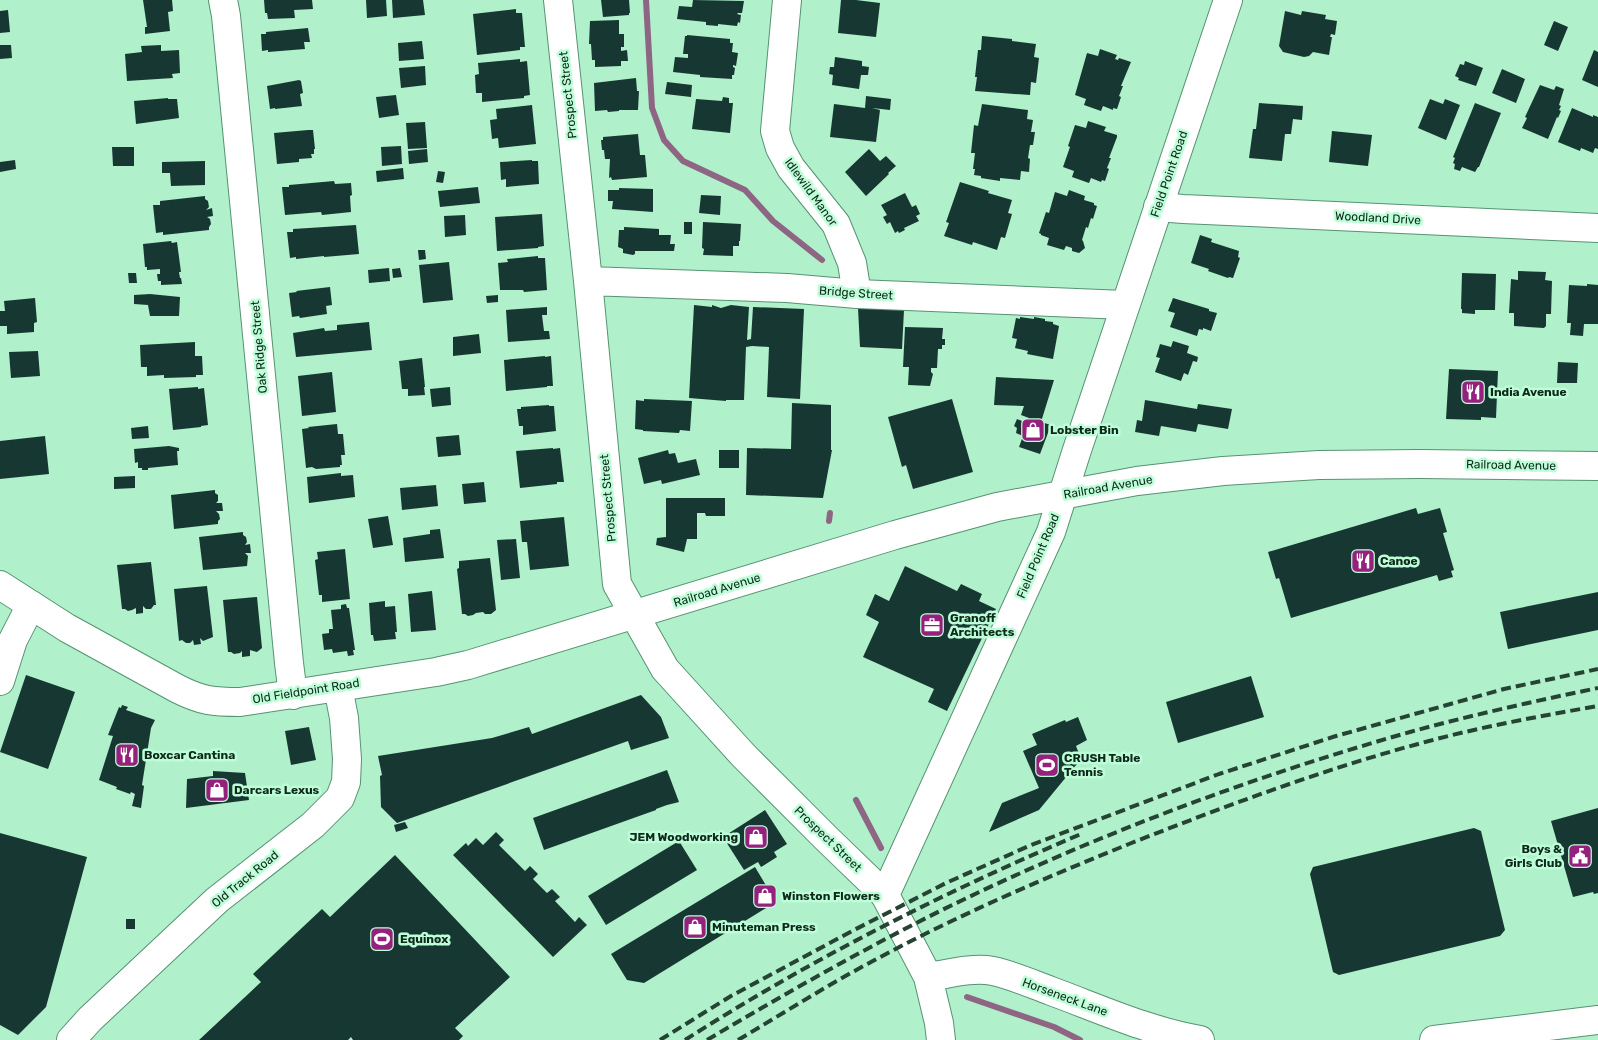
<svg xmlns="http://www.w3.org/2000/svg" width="1598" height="1040" viewBox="0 0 1598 1040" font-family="Rubik,sans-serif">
  <rect width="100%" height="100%" fill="#b0f0cb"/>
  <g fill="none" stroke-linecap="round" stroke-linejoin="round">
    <path stroke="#8e6683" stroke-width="6" d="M646,0L652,108L664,140L683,161L745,190L773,221L822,260
      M829,521L830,513
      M856,800L881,848
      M967,997L1054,1027L1080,1040"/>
  </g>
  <path fill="#173832" d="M143,0H172L173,11L168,12L170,31L145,34V27H147Z
    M264,0H312L313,9L294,10L295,18L268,19L267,13H265Z
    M366,0H386L387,16L367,18Z
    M392,0H423L425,15L393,18Z
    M601,0H629L630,13H629V15L603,17Z
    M693,0L744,1L742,13H738L737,14L741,15L740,23L738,22L737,26L718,24V26L706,25V22L677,19L679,6L692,7Z
    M841,0H856L880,3L876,37L838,33Z
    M516,9V13H522L525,47H520V50L477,55L473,14Z
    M8,10L10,32L0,33V11Z
    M1285,11L1301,15L1302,11L1326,15L1325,19L1337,21L1335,35L1331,34L1330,37H1332L1329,55L1313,52L1309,56L1304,57L1283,52L1279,46Z
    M619,20V34H624V47H621V51L627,50L628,61H621V66L595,67V60H592L591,44H589L590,21Z
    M1554,21L1568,27L1558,51L1544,45Z
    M308,28L310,42H304L305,49L268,52V50L262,51L261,34H266V32Z
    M687,35L730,39V43H733L732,52L738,53L736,66L733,65V67L735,68L734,75H732V79L700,77V75L673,72L675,57L688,58V54H683L685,36H687Z
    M982,36L1012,39V41L1036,44L1034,57L1039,58L1036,83L1031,82L1030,95L975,91L977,77H975L978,50H981Z
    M422,41L424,59L399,61L398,43Z
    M0,45H11L12,58L0,59Z
    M161,45V51L179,50L180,73L172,74L173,78L127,81L125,54L142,52L141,46Z
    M1100,49L1117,55L1115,59L1118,60L1119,58L1131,62L1121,86H1123L1119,96L1121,97L1117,109L1113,108V110L1103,106L1101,111L1084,105L1086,99L1075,95L1087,53L1098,56Z
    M1594,50L1598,52V87L1582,80Z
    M835,57L862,61V66L869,67L868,75H861L859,89L832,85L833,75L829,74L830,67H834Z
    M520,59V62L527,61L530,95L524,96V98L482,102V93H476L475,75L479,74L478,63Z
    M1465,61L1483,68L1476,86L1458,80L1459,78L1455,76L1460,64L1464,65Z
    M425,66L426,85L401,88L399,68Z
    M1502,69L1525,79L1516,103L1492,93Z
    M636,78L637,91H639L638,110H619V111L608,112L607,110L595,111L594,83Z
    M299,80L301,81L303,93L300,94L302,106L275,109V108L270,109L267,86Z
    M667,82L692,85L691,97L665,94Z
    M1540,85L1554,90L1556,86L1564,89L1559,105L1561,106L1559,110L1561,111L1558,118L1557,117L1548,139L1522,128L1527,118L1525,117Z
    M396,95L399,115L379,118L376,97Z
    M866,96L891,99L890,110L872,108L880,110L876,142L830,137L834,104L865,108Z
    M723,97L729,98V103H733L730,133L692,129L696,99L722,101Z
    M168,98V99H177L179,118L136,124L134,101Z
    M1430,99L1443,104L1445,99L1460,105L1446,140L1418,128Z
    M1259,103L1303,106L1302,120L1293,119L1291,134H1285L1282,161L1249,158L1253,129H1256Z
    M1475,103L1501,113L1479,167H1478L1475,172L1462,167L1460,171L1454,169L1455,164L1453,163L1455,158L1453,157Z
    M982,104L1028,110L1027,119L1033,120L1031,132H1035L1033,145H1030L1028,158L1030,159L1029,172L1021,171L1020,180L1000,178V181L981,178V176L974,175L975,169H973L975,153H971L974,125L978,126Z
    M532,105L536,144L499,148L498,138L492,139L490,120L497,119L496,109Z
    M1572,108L1593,117V115L1598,117V149L1595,148L1593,153L1581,148L1580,151L1558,142Z
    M1088,121L1106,127L1104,131L1117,135V137L1109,158H1111L1107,168L1109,169L1105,181L1102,180L1101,182L1091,178L1089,183L1072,177L1074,171L1063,167L1070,147L1068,146L1075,125L1086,128Z
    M425,122L427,148L408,149L406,123Z
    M308,130H313L315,149H314V154H311L312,158L299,159V162L277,164L274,133Z
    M1332,131L1372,135L1368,166L1329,162Z
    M638,134L640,155H645L647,177L612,180L611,177L609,178L610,159H605L604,150H602L601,140H603V137Z
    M401,146L402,164L382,166L381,147Z
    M112,147H134V166H113Z
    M427,149L428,162L409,164L408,151Z
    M869,149L880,161L886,156L896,166L888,173L889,174L866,196L845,172Z
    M15,160L16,169L0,172V162Z
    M532,160V161H538L539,184L506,187V179L501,180L500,162Z
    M205,161V185L171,186L170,173H162V162Z
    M403,168L404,179L377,182L376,171Z
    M438,171L445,172L443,183L436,182Z
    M334,181L335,184L351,183L352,195L350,196L351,212L322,215L321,212L285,215L282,187H289V185Z
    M960,182L989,191L988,193L1012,200L1008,213L1012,214L1005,238L1001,237L997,250L973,242L972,245L944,236L949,223L946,222Z
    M478,187L480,203L440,207L438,191Z
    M619,188L653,189V212L612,209L613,201H608V190H619Z
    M1069,190L1085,196L1084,200L1094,203V205L1097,206L1093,219L1091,218L1088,228L1086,227L1082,240L1083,241L1085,248L1079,253L1072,251V248L1066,246L1064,250L1047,245L1049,238L1041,235V234L1039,233L1046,212L1049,213L1055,192L1067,196Z
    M905,193L912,207L916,205L920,214L916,216L919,221L904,228L905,230L899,233L898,231L895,233L890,222L887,224L883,217L887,215L881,205Z
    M701,195L721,196L720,215L699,213Z
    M205,196V199L208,201L209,207L206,210L212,208L213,216L207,217L210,219L211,224L209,227V230L163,235V232L156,233L153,205H160V201Z
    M542,214L544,246L538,247V248L497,251L495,217Z
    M465,215L466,235L445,237L444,216Z
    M684,222H692V234H684Z
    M703,222L741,224L740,241H739V246H733V256L703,255L704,249L702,248Z
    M356,225L359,254L324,257V256L296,259V257L290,258L287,232H293V229Z
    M624,227L659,229V235H671L670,244H675L674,251H635V254L633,255L623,253V249L618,247L619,230H624Z
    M1200,235L1212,239L1211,242L1239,251L1238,257L1240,258L1233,278L1229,277L1228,278L1208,271L1209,269L1191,263Z
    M171,241L172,243L177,242L181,272H179L180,278H181L182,284L161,285V281H158L157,274H160V269L147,270V267H145L143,244Z
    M418,250H425L426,259L419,260Z
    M538,256V258H545L547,290L524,292L523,290H500L498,263L508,262L507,259Z
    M449,262L453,300L423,303L419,265Z
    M389,268L390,281L369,283L368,270Z
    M400,268L402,277L393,278L392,269Z
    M1518,271L1546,272L1545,280L1552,281L1551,314H1546V326L1544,328L1514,326V313H1509L1511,279L1518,280Z
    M128,273H136L137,283H129Z
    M1462,273L1496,274L1495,310H1475V314L1462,313V309H1461Z
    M1587,284L1598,285V324H1584L1583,336L1570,335L1571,323H1567L1569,285L1587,286Z
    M330,287L332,305L326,306L327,314L300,318L299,316L292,317L289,293L297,292L296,291Z
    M150,294L180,297L179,316H150L148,305L134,304V295Z
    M498,295V302L487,303L486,296Z
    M35,298L37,322L34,323V332L7,334V326H0V311H5L4,301Z
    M1173,298L1209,309V311L1217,313L1211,331L1203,328V330L1199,329L1197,336L1170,327L1175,313L1168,311Z
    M694,305L712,307V305L721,308L731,305L749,307L747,340L751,339L753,307L804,309L800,399L767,397L769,347L752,346L746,347L744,400H726V401L689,398Z
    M547,307V315H542L544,331H549L550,339L508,342L506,310Z
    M858,308L904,310L902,349L860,347Z
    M1020,317L1034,319V317L1045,319V321L1053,322V324L1059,326L1053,359L1027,354L1028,351L1015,348L1017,339L1012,338L1016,318L1020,319Z
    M369,322L372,350L296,357L293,333L324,328L325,331L337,330V325Z
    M905,327L943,328L942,339H945V345H942V349H938L937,368H931V372L933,374L930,386L908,385L909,367H903Z
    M479,334L481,353L453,356V337Z
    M1173,341L1189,346L1187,353L1198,357L1197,362L1193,361L1188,375L1184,373L1181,381L1155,372L1160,358L1156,357L1160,344L1171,347Z
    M195,342V356H202L203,375H196V377L164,378V375L147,376V367H141L140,345Z
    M38,351L40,376L11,378L9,352Z
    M545,356V357L551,356L553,386H547V387L506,391L504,360Z
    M422,358L425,387H424L425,395L408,396V389H402L399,361Z
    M1558,362L1578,363L1577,383H1557Z
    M1449,369L1498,371L1496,418L1481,417V420L1446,419Z
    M332,372L336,412L302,416L298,376Z
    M996,377L1054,380L1041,422L1051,425L1040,454L1019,447L1023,436L1016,433L1017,428L1014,426L1017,419L1027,423L1029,418L1021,415L1024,406L994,405Z
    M198,387V389L204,388L208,425L201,426V427L173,430L169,389Z
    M450,387L451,405L432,407L430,389Z
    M644,399L692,401L690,431L680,430L679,433L643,431V430L635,429L636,400L644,401Z
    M952,399L973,472L913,489L906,465L902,467L888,417Z
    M1145,400L1197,409L1198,404L1232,409L1228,429L1198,424L1196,432L1161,426L1159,436L1135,432L1137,420L1142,421Z
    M792,403L831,405V450H832L823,498L746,495L747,448L791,449Z
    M549,405V406H554L556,431L523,435V426H519L517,409H521V407Z
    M337,424L338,434H343L345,455H341L342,465H340V467L316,469L312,467L306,468L302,429L309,428L308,427Z
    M148,426L149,438L132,439L131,428Z
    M459,435L461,455L438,457L436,437Z
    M45,436L49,474L0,479V441Z
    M169,446L179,448V451H177L178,465L148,468V470H142V468H138V462L135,463L134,449Z
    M553,448V449L560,448L564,482H557V484L520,488L516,451Z
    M668,450L669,454L675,453L678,463L696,459L700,475L662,484L661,480L644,484L638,458Z
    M719,450H739V468H719Z
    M341,473V476L353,475L355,497L309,503L307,477Z
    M135,476V488L114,489V477Z
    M484,482L486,502L464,504L462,484Z
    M436,485L438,506L402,510L400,488Z
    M215,490V493L218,495V501L216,503H222L223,511H216L219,514L220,519L218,521V524L174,529L171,495Z
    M666,498H725V516H706L705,513H697V539H687L684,552L656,545L657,538L666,537Z
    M1416,508L1418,514L1440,508L1447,532L1443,533L1454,570L1451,571L1453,577L1439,581L1437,575L1291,618L1279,578L1276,579L1268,552Z
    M388,516L393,545L373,548L368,519Z
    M564,517L569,566L530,570L527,542H522L520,521Z
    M440,529L444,558L405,562L403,538L430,534V530Z
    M243,532V535L246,537L247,542L245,545L250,544L251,553H245L248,556L247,566L203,570L199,537Z
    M516,539L520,578L501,580L497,540Z
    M345,549L350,599L322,602V595H319L315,560L318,559L317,552Z
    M490,558L496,610L491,614H485L483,612L476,613L473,615L468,616L465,614H462L457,569L459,568V561Z
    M151,562L156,605H154L151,609H146L143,606V613L136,614V608L132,610L128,611L125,609H122L117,565Z
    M905,566L957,591L961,584L982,594L979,601L996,609L947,711L928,702L934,689L863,657L879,622L866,615L875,594L889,601Z
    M207,586L213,637L203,641L200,638L201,644L194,645L193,640L190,643H186L182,640L179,641L174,589Z
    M432,591L436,630L411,632L408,594Z
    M1598,592V630L1508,649L1500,612Z
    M257,597L262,648L257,652L250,650V656L242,657V651L240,653L234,654L231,652H228L223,600Z
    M385,601V607L395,606L397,632H395L396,639L374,641L373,635H371L369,603Z
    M346,604L347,608H349L355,650H353L354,655L348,656L347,651L333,653L332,649L324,650L322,634L329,633V629H333L331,610L341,609V605Z
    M26,675L75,692L48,769L0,752Z
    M1251,676L1264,717L1178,743L1166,702Z
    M641,695L661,717L669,738L631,750L628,741L397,823L381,807L380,776L382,775L378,756L492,738L529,727L532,734Z
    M122,705L128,707L126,710L155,720L151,728L142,785L144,786L141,808L132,806L135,794L131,792L130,794L116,789L117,787L99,780L113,736L108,735L119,707L121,708Z
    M1078,717L1087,740L1076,746L1081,759L1039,810L989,832L1002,803L1039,788L1023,751L1037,745L1032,734L1065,720L1066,722Z
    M309,727L316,760L291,765L285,731Z
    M667,770L679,802L667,805L656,809V810L544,850L533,818Z
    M213,771L245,773L249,800L186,808L187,779L213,776Z
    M1598,808V893L1594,894L1593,892L1573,897L1551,821Z
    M765,810L787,844L774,852L777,857L761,867L758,862L744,870L723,837Z
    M405,822L408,828L396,832L394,825Z
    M1474,828L1481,831L1505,930L1500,936L1339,975L1333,972L1310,874L1313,867Z
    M496,832L504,840L499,845L525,871L530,866L538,874L533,879L547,893L552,889L560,897L555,901L575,922L579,917L587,925L553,957L453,855L466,843L468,846L476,838L483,845Z
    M0,833L87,857L46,1007L18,1035L0,1025Z
    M679,841L697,870L606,925L588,896Z
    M395,855L510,977L455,1028L463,1036L459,1040H353L351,1037L348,1040H199L261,982L253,974L322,909L330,917Z
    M755,867L776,902L644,983L627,980L611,954Z
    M126,919H135V929H126Z"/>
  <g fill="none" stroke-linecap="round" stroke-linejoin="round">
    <g stroke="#569371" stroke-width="30">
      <path id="minor" d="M223,0L226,16L289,663L293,695
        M558,0L588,281L617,584L665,669L743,755L827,839L885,895
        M787,0L775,131L780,148L791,168L836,224L852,263L857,294
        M1158,207L1183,209L1598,228
        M588,281L787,288L857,294L1125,305
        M0,681L13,640L31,605
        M71,1040L90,1019L217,900L313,825L340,798L346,782L347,759L344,718L338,687"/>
    </g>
    <g stroke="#569371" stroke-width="30">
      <path id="major" d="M0,585L67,628L178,689C202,701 213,702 240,702L436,672L468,665L895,535L997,507L1137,481L1223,471L1319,465L1420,464L1598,466
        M928,977C948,974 972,967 993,971C1012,975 1032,984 1051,991C1100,1009 1148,1031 1200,1040
        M941,1040L939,1023L928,977L885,895L1051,532L1076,453L1228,0
        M1434,1040L1598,1020"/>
    </g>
    <use href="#minor" stroke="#fff" stroke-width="28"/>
    <use href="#major" stroke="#fff" stroke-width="28"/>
    <path stroke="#254434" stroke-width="4" stroke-dasharray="10 5" stroke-linecap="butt" d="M660,1040L731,996L854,930L946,883L1031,845L1219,774L1336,736L1504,689L1598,669
      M685,1040C810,960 944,892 1081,834
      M707,1040C783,995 860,951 940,911C1090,837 1248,778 1410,732C1472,715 1535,701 1598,688
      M738,1040C782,1014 826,986 871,962C954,917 1042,879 1129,844C1228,805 1327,768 1429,741C1485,726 1541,716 1598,706"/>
  </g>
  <defs>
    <g id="restaurant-square" transform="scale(1.25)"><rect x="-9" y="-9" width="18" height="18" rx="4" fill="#96207d" stroke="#bdfed8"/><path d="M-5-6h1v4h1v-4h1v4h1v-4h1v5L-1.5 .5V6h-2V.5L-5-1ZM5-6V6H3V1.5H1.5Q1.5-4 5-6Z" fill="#fff"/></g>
    <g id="shop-square" transform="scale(1.25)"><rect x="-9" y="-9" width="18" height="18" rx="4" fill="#96207d" stroke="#bdfed8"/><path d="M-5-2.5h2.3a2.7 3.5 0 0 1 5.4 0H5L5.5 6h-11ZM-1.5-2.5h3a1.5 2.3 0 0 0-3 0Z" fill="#fff"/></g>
    <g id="office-square" transform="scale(1.25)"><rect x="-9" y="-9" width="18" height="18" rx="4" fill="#96207d" stroke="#bdfed8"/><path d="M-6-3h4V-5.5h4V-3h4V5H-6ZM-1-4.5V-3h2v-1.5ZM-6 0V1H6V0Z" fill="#fff"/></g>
    <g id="stadium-square" transform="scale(1.25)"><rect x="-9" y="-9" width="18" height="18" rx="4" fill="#96207d" stroke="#bdfed8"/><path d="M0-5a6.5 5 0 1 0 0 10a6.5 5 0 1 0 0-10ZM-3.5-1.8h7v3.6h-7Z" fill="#fff"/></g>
    <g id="civic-square" transform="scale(1.25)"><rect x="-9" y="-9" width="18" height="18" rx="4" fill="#96207d" stroke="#bdfed8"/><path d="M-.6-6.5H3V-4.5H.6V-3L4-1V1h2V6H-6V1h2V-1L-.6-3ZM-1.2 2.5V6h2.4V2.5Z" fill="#fff"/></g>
  </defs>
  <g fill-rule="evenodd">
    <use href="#restaurant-square" x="1473" y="392"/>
    <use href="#shop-square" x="1033" y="430"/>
    <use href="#restaurant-square" x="1363" y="561"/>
    <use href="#office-square" x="932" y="625"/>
    <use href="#restaurant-square" x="127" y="755"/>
    <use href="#stadium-square" x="1047" y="765"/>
    <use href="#shop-square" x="217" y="790"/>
    <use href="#shop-square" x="756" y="837"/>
    <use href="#civic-square" x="1580" y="856"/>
    <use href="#shop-square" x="765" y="896"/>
    <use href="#shop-square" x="695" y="927"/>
    <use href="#stadium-square" x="382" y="939"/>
  </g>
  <g text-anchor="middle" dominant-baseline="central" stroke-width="5" stroke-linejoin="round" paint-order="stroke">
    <g font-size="12" fill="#0e281b" stroke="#bdfed8">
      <text transform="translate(568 95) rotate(-96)">Prospect Street</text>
      <text transform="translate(1169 174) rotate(-71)">Field Point Road</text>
      <text transform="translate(811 192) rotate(54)">Idlewild Manor</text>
      <text transform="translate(1378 218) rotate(3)">Woodland Drive</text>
      <text transform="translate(856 293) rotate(4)">Bridge Street</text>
      <text transform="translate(259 347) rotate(-95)">Oak Ridge Street</text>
      <text transform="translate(1511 465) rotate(1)">Railroad Avenue</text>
      <text transform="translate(1108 487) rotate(-10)">Railroad Avenue</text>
      <text transform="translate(608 498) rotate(-95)">Prospect Street</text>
      <text transform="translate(1038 556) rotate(-67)">Field Point Road</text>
      <text transform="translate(717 590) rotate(-17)">Railroad Avenue</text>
      <text transform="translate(306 691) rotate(-9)">Old Fieldpoint Road</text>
      <text transform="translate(828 839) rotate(44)">Prospect Street</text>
      <text transform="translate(245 879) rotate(-39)">Old Track Road</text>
      <text transform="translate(1065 997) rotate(20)">Horseneck Lane</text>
    </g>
    <g font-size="12" font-weight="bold" fill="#0e281b" stroke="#bdfed8" text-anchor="start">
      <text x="1490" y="392">India Avenue</text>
      <text x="1050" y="430">Lobster Bin</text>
      <text x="1380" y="561">Canoe</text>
      <text x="950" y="618">Granoff<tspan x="950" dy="14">Architects</tspan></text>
      <text x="144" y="755">Boxcar Cantina</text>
      <text x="1064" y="758">CRUSH Table<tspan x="1064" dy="14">Tennis</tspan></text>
      <text x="234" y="790">Darcars Lexus</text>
      <text x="738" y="837" text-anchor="end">JEM Woodworking</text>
      <text x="1562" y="849" text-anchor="end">Boys &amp;<tspan x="1562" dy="14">Girls Club</tspan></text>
      <text x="782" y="896">Winston Flowers</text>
      <text x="712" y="927">Minuteman Press</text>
      <text x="400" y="939">Equinox</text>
    </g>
  </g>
</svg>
